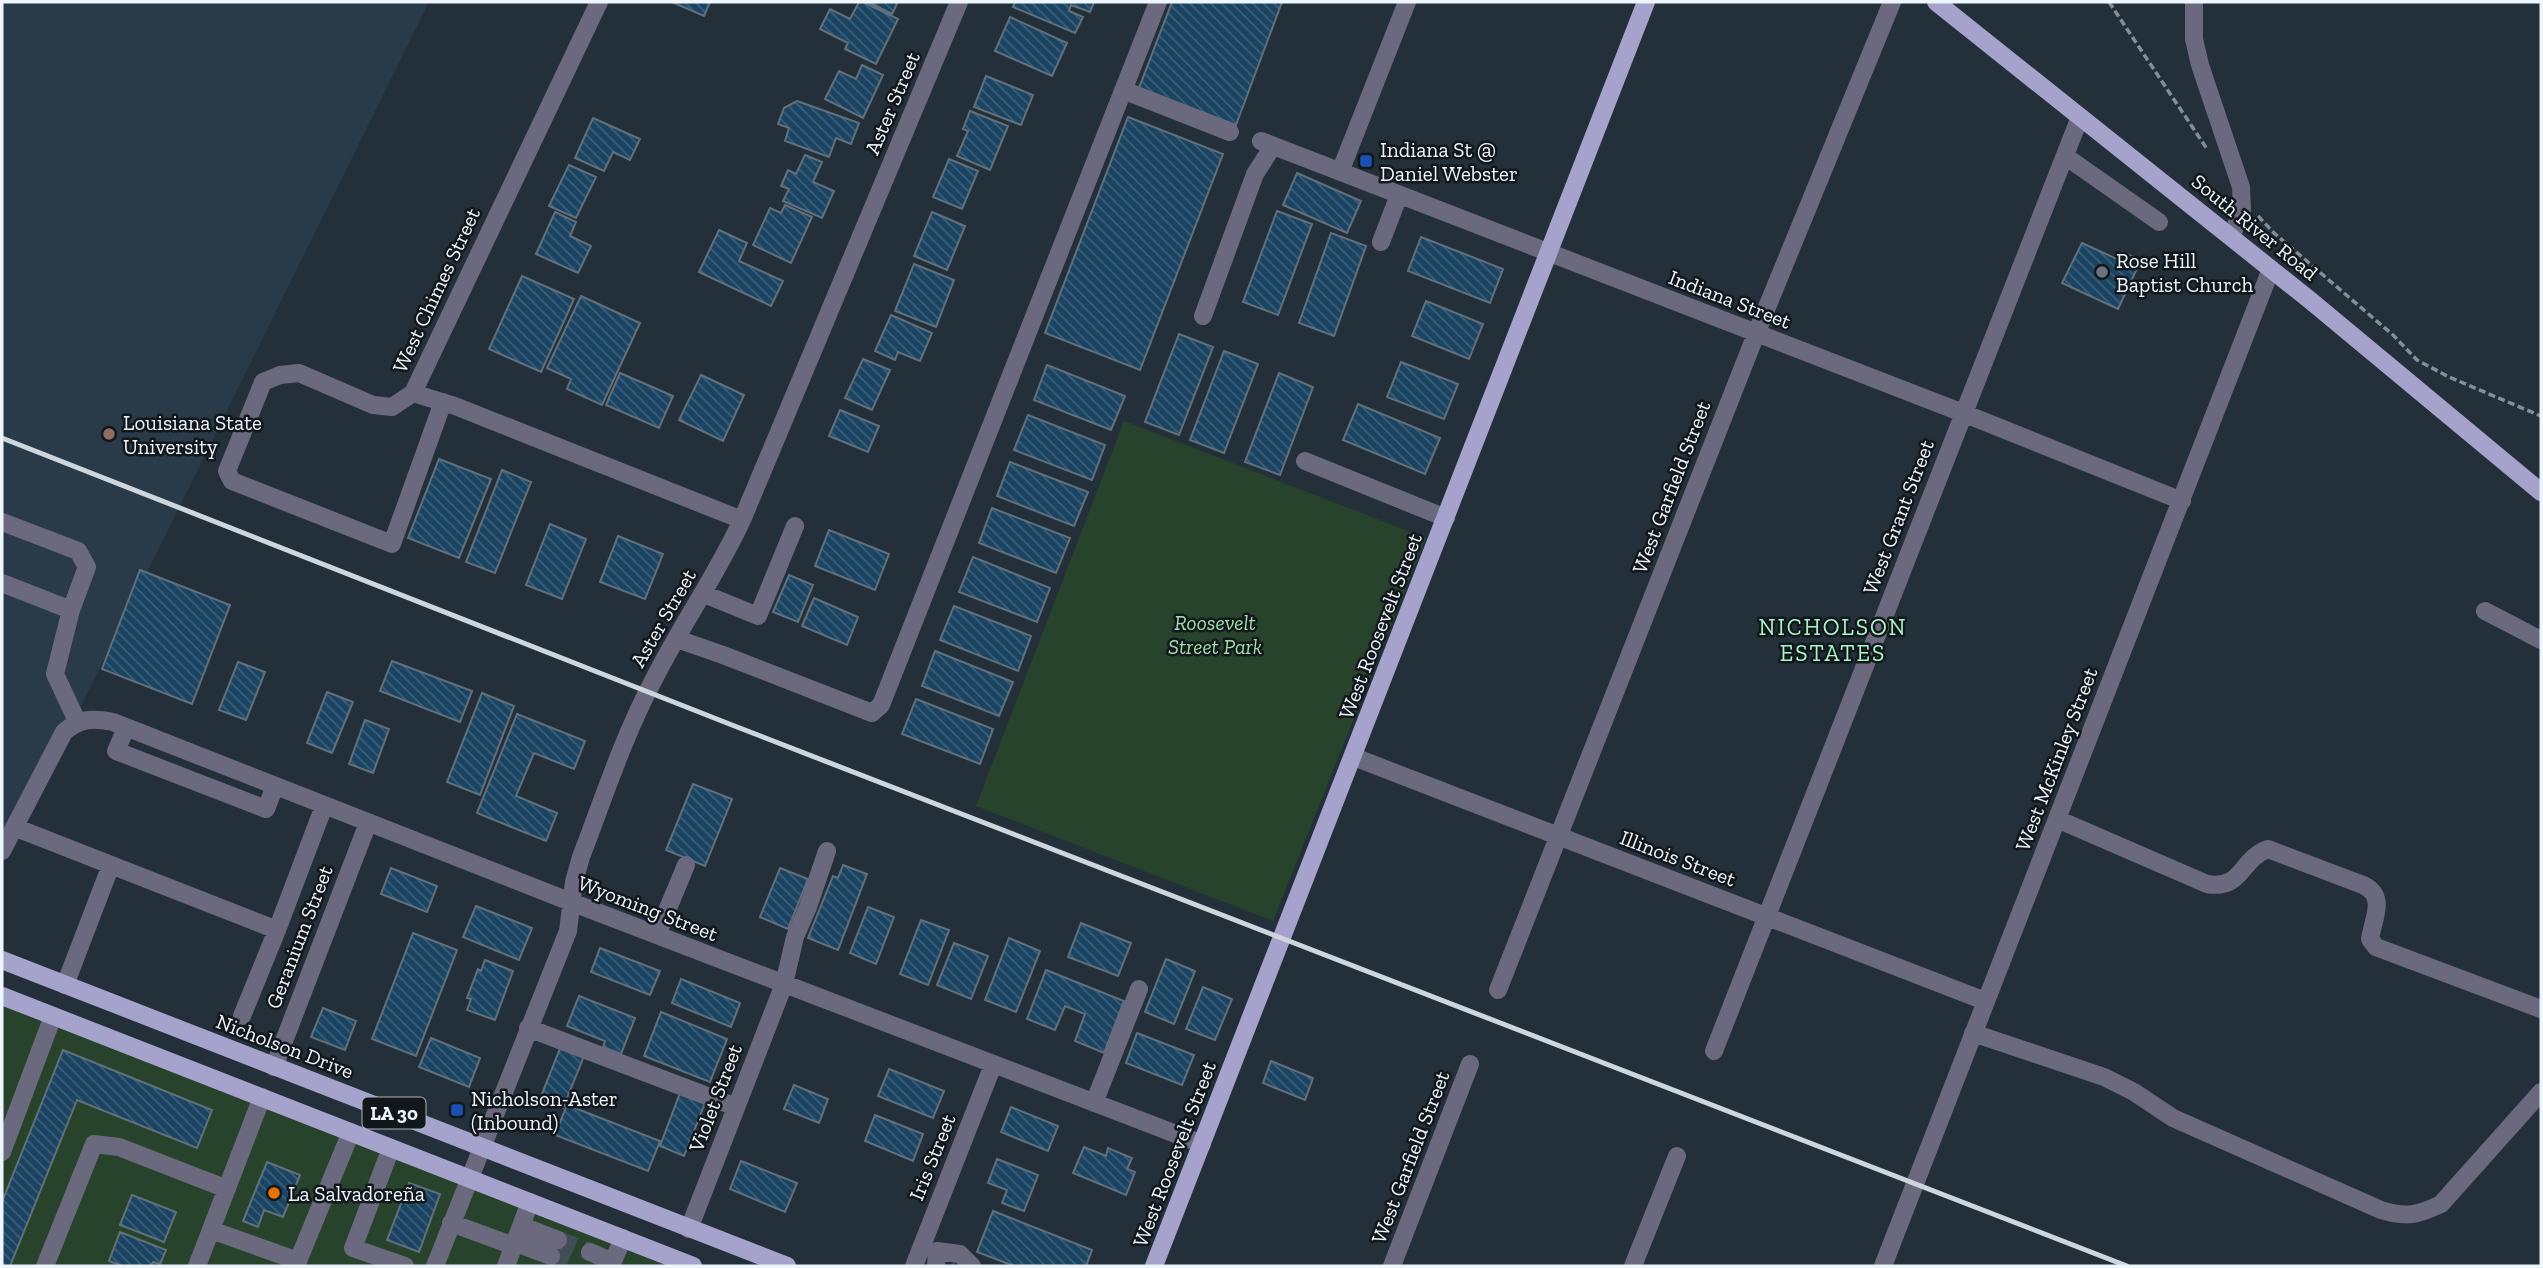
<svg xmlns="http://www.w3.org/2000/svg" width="2543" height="1268" viewBox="0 0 2543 1268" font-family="'Zilla Slab',serif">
  <defs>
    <pattern id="building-back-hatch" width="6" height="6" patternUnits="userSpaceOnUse" patternTransform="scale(1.75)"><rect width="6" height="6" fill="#1a4462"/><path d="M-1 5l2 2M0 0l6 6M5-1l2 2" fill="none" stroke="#3c6079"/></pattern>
  </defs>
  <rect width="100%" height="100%" fill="#233039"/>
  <path fill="#293a48" d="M2,2H429L2,866Z"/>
  <path fill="#28432b" d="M1124,421L1426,538L1273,921L976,806Z
    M2,997L694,1266H2Z"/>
  <path fill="url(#building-back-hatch)" stroke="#62707b" stroke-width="2" d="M672,2H710L704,16Z
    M859,2H863L898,19L876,64L845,49L848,43L820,29L830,9L850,19Z
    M868,2H898L892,14Z
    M1015,2H1094L1090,12L1071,5L1069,11L1083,17L1075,33L1013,7Z
    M1172,2H1282L1236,125L1139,88Z
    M1010,17L1067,43L1052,76L995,51Z
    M862,65L883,75L863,118L825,99L839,71L856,79Z
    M986,76L1033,95L1021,125L974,107Z
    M797,101L859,123L851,144L836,138L829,157L785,141L789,128L778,124L784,108Z
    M970,111L1008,126L990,170L957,156L968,131L963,129Z
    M1128,117L1223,154L1140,370L1045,333Z
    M593,118L640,139L630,160L613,152L604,171L575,158Z
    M805,155L822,162L813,182L834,191L822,218L783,201L789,189L781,186L788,170L796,174Z
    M949,159L978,171L962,209L933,197Z
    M569,165L596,177L576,218L549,206Z
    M1297,173L1361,201L1347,233L1283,205Z
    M785,205L812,217L791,263L753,245L770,208L781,213Z
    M1277,211L1312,224L1278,315L1243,302Z
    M555,212L576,222L570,236L591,246L578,273L536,254Z
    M932,212L965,226L947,270L914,256Z
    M719,230L747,243L739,261L783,281L771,306L699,272Z
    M1331,233L1366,246L1334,336L1299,323Z
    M1421,237L1503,269L1490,303L1408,271Z
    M2082,243L2119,260L2122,252L2141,260L2118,309L2062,283Z
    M914,264L954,280L936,327L895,311Z
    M522,276L574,299L541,372L489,349Z
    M581,296L640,323L602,405L567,389L571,379L547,368Z
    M1426,301L1483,324L1469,359L1412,336Z
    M891,315L932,333L920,361L898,352L895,360L875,351Z
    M1179,334L1213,347L1179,435L1145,422Z
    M1224,351L1258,364L1224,453L1190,440Z
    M863,359L890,370L872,410L845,398Z
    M1401,362L1458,384L1444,419L1387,397Z
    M1047,365L1125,396L1111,430L1034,400Z
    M620,373L673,396L659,428L606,405Z
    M1279,373L1313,387L1280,475L1245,462Z
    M701,375L744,395L723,441L679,420Z
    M1358,404L1440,438L1425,474L1343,440Z
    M840,410L879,426L868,452L829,436Z
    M1028,415L1105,445L1092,480L1014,450Z
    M439,459L491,479L459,558L408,538Z
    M1010,462L1088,492L1074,526L997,496Z
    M502,470L531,482L495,573L466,562Z
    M992,508L1070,538L1056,573L979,543Z
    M550,524L586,539L562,599L526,585Z
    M829,530L889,554L875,590L815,566Z
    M618,536L663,554L645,599L600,582Z
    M973,557L1050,588L1037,622L959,592Z
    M140,570L230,605L192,704L102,669Z
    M789,575L813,585L798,622L773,612Z
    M814,598L858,617L847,645L802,626Z
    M954,606L1031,636L1018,671L940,640Z
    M935,651L1013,682L999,716L922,686Z
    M392,661L472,691L460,722L380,691Z
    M238,662L265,672L246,720L219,710Z
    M327,692L353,702L332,753L307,743Z
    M482,693L514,706L480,795L447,782Z
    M916,699L993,729L980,764L902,734Z
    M517,714L585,741L574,769L534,753L516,796L557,813L546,841L477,813Z
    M365,720L389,729L373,773L349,764Z
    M693,784L732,799L705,866L666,850Z
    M843,865L867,874L838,950L808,938L833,876L838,878Z
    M391,868L437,886L427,912L381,894Z
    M780,868L808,879L788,929L760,917Z
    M476,906L532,928L519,960L463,937Z
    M868,907L894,917L876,964L850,953Z
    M921,920L949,930L928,985L900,974Z
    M1081,923L1131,943L1118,976L1068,957Z
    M413,933L457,950L416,1056L372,1039Z
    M1009,938L1040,951L1016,1012L985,1000Z
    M954,943L988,956L971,999L937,985Z
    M600,948L660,971L650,995L591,972Z
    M1166,959L1195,971L1174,1024L1145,1012Z
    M485,960L513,971L495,1020L467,1010L471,999L467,998L478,969L481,971Z
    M1046,970L1124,1001L1104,1053L1075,1041L1085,1014L1065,1006L1055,1030L1027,1019Z
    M681,979L740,1003L731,1027L672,1003Z
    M1203,987L1232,999L1215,1040L1186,1029Z
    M579,996L635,1018L621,1054L603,1047L605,1041L567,1026Z
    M323,1008L356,1021L345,1050L311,1037Z
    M661,1012L727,1039L710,1082L644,1056Z
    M1137,1033L1194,1055L1182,1085L1126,1063Z
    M431,1038L480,1058L469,1087L419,1067Z
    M561,1046L584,1056L563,1108L540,1099Z
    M63,1050L212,1110L197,1148L77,1100L10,1266H2V1202Z
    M1271,1061L1313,1078L1305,1100L1263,1083Z
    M889,1069L944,1091L933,1118L878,1096Z
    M794,1085L828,1099L819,1123L784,1109Z
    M680,1093L705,1103L684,1156L660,1146Z
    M567,1105L660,1141L648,1171L555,1135Z
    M1011,1107L1058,1126L1048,1151L1001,1132Z
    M875,1115L923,1134L913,1161L865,1141Z
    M1084,1147L1106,1156L1108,1148L1132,1158L1127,1169L1135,1172L1126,1195L1073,1173Z
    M997,1159L1038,1175L1024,1211L1002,1203L1007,1190L988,1183Z
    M741,1161L797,1183L785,1212L730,1189Z
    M267,1162L300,1175L283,1217L264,1210L258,1227L243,1221Z
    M409,1183L440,1194L419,1252L387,1240Z
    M132,1195L176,1212L164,1242L120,1225Z
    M993,1211L1092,1250L1086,1266H1014L977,1252Z
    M120,1232L166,1250L160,1264L153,1262L151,1266H122L109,1261Z"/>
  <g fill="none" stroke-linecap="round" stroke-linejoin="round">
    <path stroke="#414e56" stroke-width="18" stroke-dasharray="18 9" stroke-linecap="butt" d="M558,1240L590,1252
      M551,1256L576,1266
      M951,1265L952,1266"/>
    <path stroke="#848e96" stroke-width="3.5" stroke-dasharray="7 3.5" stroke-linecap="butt" d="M2109,2L2207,149
      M2258,216L2274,233L2393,335L2417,360L2449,377L2541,416"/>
    <path stroke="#6a697d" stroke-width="18" d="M599,2L413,393L455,406L742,520
      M2194,2V39L2200,65L2241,187L2242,211L2231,237
      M1123,90L1230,132
      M1261,141L1963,413L2182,501
      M2065,156L2159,222
      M1340,172L1407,2
      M1381,242L1399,195
      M1203,316L1255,174L1273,146
      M413,393L392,407L373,405L299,373L280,375L263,382L227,471L232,481L392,544L443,402
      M1305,461L1446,518
      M2,522L78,551L87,567L71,610L55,674L77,721
      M2,583L71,610
      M704,594L758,616L795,526
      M2485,611L2541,640
      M677,639L723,655L872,713L881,705L1158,2
      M126,728L116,751L266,809L275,786
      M1354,757L1985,1001
      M2057,819L2207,884C2243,890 2240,859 2268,849L2363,885C2387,896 2373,919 2370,939L2376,947L2541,1009
      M14,827L277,930L324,806
      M2,851L64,732C80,718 93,718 113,722L571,902L1202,1144
      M657,935L686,865
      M65,985L111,865
      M1498,990L1756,334L1892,2
      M242,1016L277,930
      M528,1028L736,1107
      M1973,1033L2104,1077L2134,1092L2173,1118L2381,1210C2407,1218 2418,1215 2441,1204L2541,1092
      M1714,1051L2080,117
      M274,1067L368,823
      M1094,1103L1139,989
      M391,1148L353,1248L405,1266
      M2,1152L53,1016
      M451,1223L514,1246
      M522,1226L558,1240
      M689,1229L784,984L795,937L808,907L827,851
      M211,1230L298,1261L351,1132
      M516,1243L551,1256
      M590,1252L613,1262
      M45,1266L94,1144L119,1147L227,1189
      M197,1266L262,1097
      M435,1266L568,931L574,882L581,857C604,797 624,735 654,679C682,624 716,576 742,520L959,2
      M506,1266L530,1202
      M611,1266L623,1238
      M914,1266L993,1065
      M936,1266L937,1251L960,1254L972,1266
      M1392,1266L1470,1064
      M1633,1266L1677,1156
      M1883,1266L2271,269"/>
    <path stroke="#a5a3cc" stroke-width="18" d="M1936,2L2311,301L2541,492
      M2,960L787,1266
      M2,996L693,1266
      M1154,1266L1646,2"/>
    <path stroke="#cdd6dd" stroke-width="5" d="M2,438L732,725L2127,1266"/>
  </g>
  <g fill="#1a4fb4" stroke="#11171b" stroke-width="2.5">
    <rect x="1359" y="154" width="14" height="14" rx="3.5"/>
    <rect x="450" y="1103" width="14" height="14" rx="3.5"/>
  </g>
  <circle fill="#6b7280" stroke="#11171b" stroke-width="2.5" cx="2102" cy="272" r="7"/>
  <circle fill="#8d6e63" stroke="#11171b" stroke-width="2.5" cx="109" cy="434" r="7"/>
  <circle fill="#e8710a" stroke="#11171b" stroke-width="2.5" cx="274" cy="1193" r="7"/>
  <g text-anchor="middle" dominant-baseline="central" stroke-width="5" stroke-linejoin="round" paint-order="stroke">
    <rect fill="#11171b" stroke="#acb3b9" stroke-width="2" x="362.5" y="1097.5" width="63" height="31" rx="5"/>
    <g font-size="19" font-weight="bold" fill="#eef6fd">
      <text x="394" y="1113">LA 30</text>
    </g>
    <g font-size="21" fill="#eef6fd" stroke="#11171b">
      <text transform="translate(892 103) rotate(-67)">Aster Street</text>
      <text transform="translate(2255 227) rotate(39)">South River Road</text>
      <text transform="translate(436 290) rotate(-65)">West Chimes Street</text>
      <text transform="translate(1730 299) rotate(21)">Indiana Street</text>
      <text transform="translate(1671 487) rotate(-69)">West Garfield Street</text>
      <text transform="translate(1898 517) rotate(-69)">West Grant Street</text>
      <text transform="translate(663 618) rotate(-60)">Aster Street</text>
      <text transform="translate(1380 626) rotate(-69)">West Roosevelt Street</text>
      <text transform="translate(2056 759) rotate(-69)">West McKinley Street</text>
      <text transform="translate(1678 858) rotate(21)">Illinois Street</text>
      <text transform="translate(648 908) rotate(21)">Wyoming Street</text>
      <text transform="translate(299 937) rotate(-69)">Geranium Street</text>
      <text transform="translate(285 1046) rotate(21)">Nicholson Drive</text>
      <text transform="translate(715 1098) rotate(-69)">Violet Street</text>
      <text transform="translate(1174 1154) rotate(-69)">West Roosevelt Street</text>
      <text transform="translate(932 1157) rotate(-68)">Iris Street</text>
      <text transform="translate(1410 1157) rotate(-69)">West Garfield Street</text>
    </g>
    <g font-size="21" fill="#eef6fd" stroke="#11171b" text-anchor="start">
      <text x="1380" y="149">Indiana St @<tspan x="1380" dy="24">Daniel Webster</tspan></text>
      <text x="2116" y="260">Rose Hill<tspan x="2116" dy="24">Baptist Church</tspan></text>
      <text x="123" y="422">Louisiana State<tspan x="123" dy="24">University</tspan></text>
      <text x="471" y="1098">Nicholson-Aster<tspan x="471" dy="24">(Inbound)</tspan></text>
      <text x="288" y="1193">La Salvadoreña</text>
    </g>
    <g font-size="21" font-style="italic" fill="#a1dfa8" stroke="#11171b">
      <text x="1215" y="622">Roosevelt<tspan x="1215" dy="24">Street Park</tspan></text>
    </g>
    <g font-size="23" letter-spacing="2" fill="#a9f5c6" stroke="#11171b">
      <text x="1833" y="627">NICHOLSON<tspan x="1833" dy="26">ESTATES</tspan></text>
    </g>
  </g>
  <rect width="2543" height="1268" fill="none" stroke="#eef6fd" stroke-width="7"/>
</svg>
